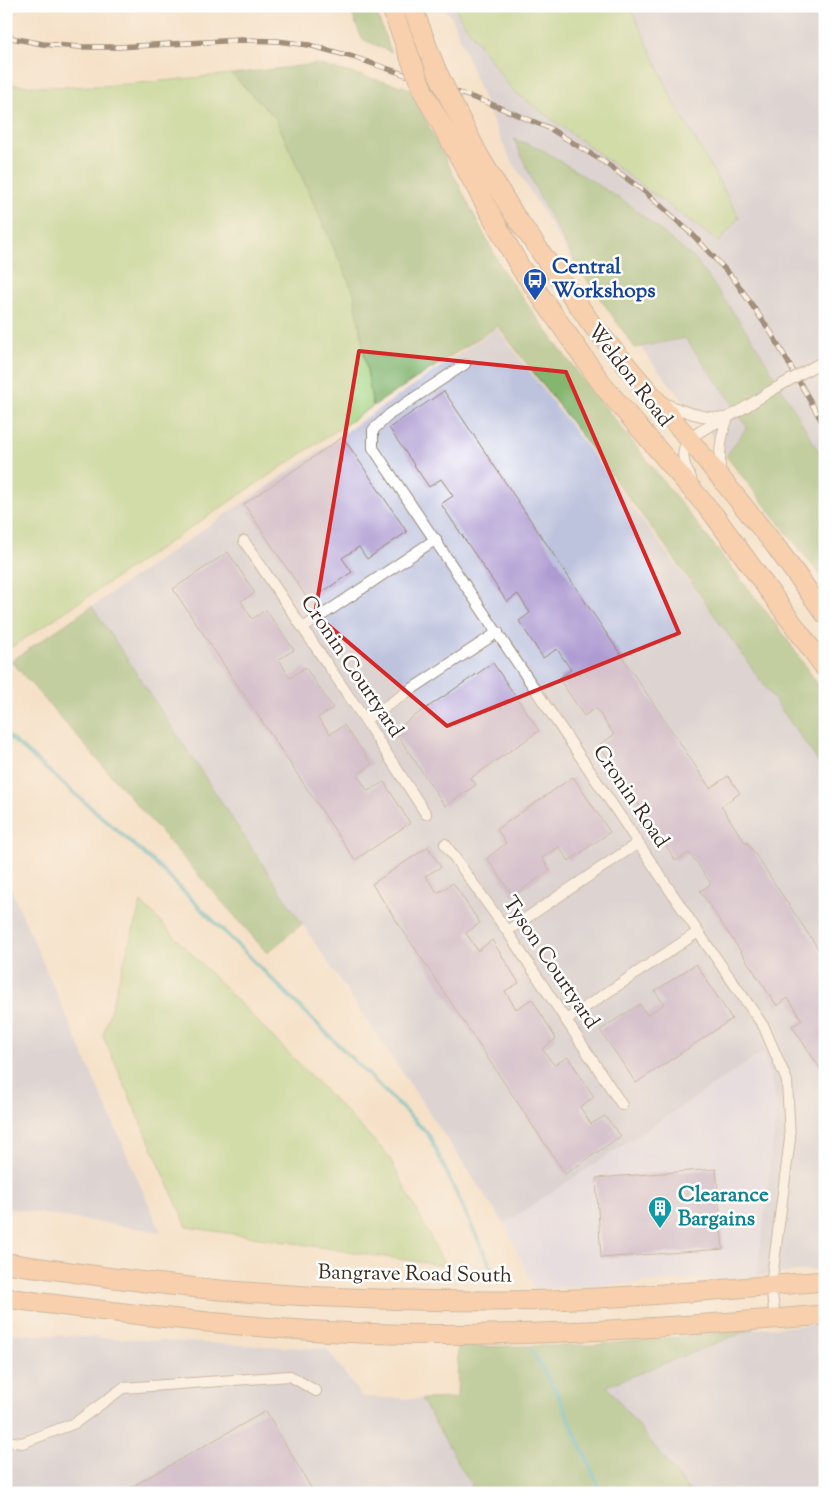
<svg xmlns="http://www.w3.org/2000/svg" width="831" height="1499" viewBox="0 0 831 1499" font-family="'Sorts Mill Goudy',serif">
  <rect width="100%" height="100%" fill="#fff"/>
  <filter id="ink" filterUnits="userSpaceOnUse"><feTurbulence type="fractalNoise" baseFrequency=".02" numOctaves="2"/><feDisplacementMap in="SourceGraphic" scale="10" xChannelSelector="R" yChannelSelector="G"/><feConvolveMatrix kernelMatrix="1 2 1 2 8 2 1 2 1" color-interpolation-filters="sRGB"/></filter>
  <filter id="wash" filterUnits="userSpaceOnUse"><feTurbulence type="fractalNoise" baseFrequency=".0096" numOctaves="4" result="noise"/><feDisplacementMap in="SourceGraphic" scale="20" xChannelSelector="R" yChannelSelector="G"/><feGaussianBlur stdDeviation="1.12" result="paint"/><feColorMatrix in="noise" values="0 0 0 0 0 0 0 0 0 0 0 0 0 0 0 0 0 1.4 0 .05"/><feComposite in="paint" operator="in"/></filter>
  <g filter="url(#wash)">
    <rect width="100%" height="100%" fill="#f5e1c8"/>
    <path fill="#d6d8f8" d="M765,1052L777,1106L757,1276L535,1289L504,1224Z"/>
    <path fill="#bec3dd" d="M442,6H825V575L638,345L562,244L507,153L488,111L452,18Z
      M497,328L825,762V1269L757,1276L777,1106L764,1052L504,1224L302,924L92,606Z
      M6,878L161,1232L6,1208Z
      M825,1324V1493H691L607,1386L752,1329Z
      M6,1333L327,1349L362,1397L421,1399L476,1493H6Z"/>
    <path fill="#a6d482" stroke="#707f50" d="M455,6H630L673,100L739,217L719,242L512,90L459,16Z
      M232,74L276,119L354,293L373,406L6,651V84C82,92 157,81 232,74Z
      M141,902L388,1155L445,1266L187,1227L103,1036Z"/>
    <path fill="#84b670" stroke="#607047" d="M349,6H374L391,52L362,39Z
      M316,64L409,88L503,271L565,356L782,632L825,695V771L666,547L498,326L373,406L354,293L276,119L232,74Z
      M514,139L543,150L630,205L697,261L753,340L825,462V581L726,456L747,427L728,397L685,338L635,348L578,267L540,198Z
      M92,606L302,924L267,953L11,661Z
      M752,1329L607,1386L691,1493H476L421,1399L457,1398L458,1347L595,1345Z"/>
    <g fill="none" stroke-linecap="round" stroke-linejoin="round">
      <path stroke="#43b2bd" stroke-width="4" d="M6,734L156,864L429,1135L498,1282
        M532,1351L558,1395L602,1493"/>
    </g>
    <g id="blocks">
      <path fill="#ae9bd1" d="M444,391L710,788L728,776L740,793L721,806L746,844L747,842L825,959V1076L792,1026L802,1020L788,998L777,1006L700,891L711,884L697,863L689,853L676,861L599,745L614,735L596,708L584,716L559,678L571,670L557,649L543,658L519,621L530,613L518,594L507,602L441,504L453,496L441,479L429,487L389,428Z
        M343,437L407,532L367,559L359,547L342,558L352,572L309,601L244,504Z
        M228,552L255,593L241,601L252,619L266,610L294,650L279,659L290,678L305,667L333,708L318,718L330,734L344,725L372,764L357,775L368,791L384,782L410,823L355,860L173,589Z
        M493,663L539,731L471,778L476,785L445,806L394,730Z
        M573,777L610,832L569,861L559,847L542,858L550,870L513,896L487,858L506,843L497,829Z
        M428,847L441,867L425,876L438,893L453,883L480,923L466,933L478,951L492,940L519,983L505,991L516,1009L532,999L556,1039L542,1049L554,1065L568,1057L594,1097L580,1107L591,1124L605,1116L621,1136L565,1174L372,884Z
        M696,964L732,1019L636,1083L600,1030L640,1004L647,1015L664,1004L655,991Z
        M716,1169L723,1249L601,1258L596,1178Z
        M266,1411L314,1493H121Z"/>
    </g>
  </g>
  <g filter="url(#ink)">
    <use href="#blocks" fill-opacity="0" stroke="#988673" stroke-width="1"/>
    <g fill="none" stroke-linecap="round" stroke-linejoin="round">
      <g stroke="#988673" stroke-width="12">
        <path id="street" d="M465,364L390,414L373,430V448L698,932L764,1027L787,1081L790,1139L771,1285L775,1319
          M664,403C684,412 702,418 724,418
          M720,473C719,453 720,435 728,418
          M691,478C669,440 698,433 726,418C741,411 755,401 769,392
          M244,541L365,720L426,814
          M303,628L436,539
          M365,720L498,632
          M445,844L507,931L622,1105
          M507,931L638,843
          M566,1020L698,932
          M6,1441L22,1443L75,1423L123,1388L290,1376L316,1391"/>
      </g>
      <g stroke="#988673" stroke-width="21">
        <path id="highway" d="M391,6L411,60
          M412,6L435,67
          M424,93L520,267L605,388L714,515L825,668
          M451,101L479,156L513,213L593,326L689,439L774,544L825,614
          M6,1263C85,1274 164,1286 244,1292C326,1298 409,1301 491,1301C603,1301 714,1290 825,1281
          M6,1298C123,1314 241,1328 359,1333C515,1339 670,1327 825,1315"/>
      </g>
      <use href="#street" stroke="#fff" stroke-width="10"/>
      <use href="#highway" stroke="#fbba8d" stroke-width="19"/>
      <g stroke="#3b2a1e" stroke-width="5.5">
        <path id="rail" d="M6,37L43,44L80,47H118L241,40L277,41L309,45L353,57L486,102L549,128L604,162L644,191L693,235L734,279L772,334L825,427"/>
      </g>
      <use href="#rail" stroke="#fff" stroke-width="4" stroke-dasharray="11" stroke-linecap="butt"/>
      <g stroke="#988673" stroke-width="12" stroke-linecap="butt">
        <path id="street-bridge" d="M769,392L825,360"/>
      </g>
      <g stroke="#988673" stroke-width="21" stroke-linecap="butt">
        <path id="highway-bridge" d="M411,60L424,93
          M435,67L451,101"/>
      </g>
      <use href="#street-bridge" stroke="#fff" stroke-width="10"/>
      <use href="#highway-bridge" stroke="#fbba8d" stroke-width="19"/>
    </g>
  </g>
  <path d="M0 0H831V1499H0ZM359,351L566,372L679,633L447,726L315,614Z" fill="#f5e1c8" fill-opacity=".55" fill-rule="evenodd"/>
  <path fill="none" stroke="#d62828" stroke-width="4" stroke-linejoin="round" d="M359,351L566,372L679,633L447,726L315,614Z"/>
  <defs>
    <g id="bus-pin" transform="scale(1.25)"><path d="M0 17L-7.5 6A9.5 9.5 0 1 1 7.5 6Z" fill="#1a4fb4" stroke="#fff"/><path d="M-5-6H5V4H4V6H2V4H-2V6H-4V4H-5ZM-3.5-4V0h7V-4ZM-3.5 1.2v1.5H-2V1.2ZM2 1.2v1.5H3.5V1.2Z" fill="#fff"/></g>
    <g id="building-pin" transform="scale(1.25)"><path d="M0 17L-7.5 6A9.5 9.5 0 1 1 7.5 6Z" fill="#0f9aa8" stroke="#fff"/><path d="M-4-6H4V6H1V3H-1V6H-4ZM-2.5-4.3h1.7v1.8h-1.7ZM.8-4.3h1.7v1.8H.8ZM-2.5-1h1.7V.8h-1.7ZM.8-1h1.7V.8H.8Z" fill="#fff"/></g>
  </defs>
  <g fill-rule="evenodd">
    <use href="#bus-pin" x="535" y="280"/>
    <use href="#building-pin" x="660" y="1208"/>
  </g>
  <g text-anchor="middle" dominant-baseline="central" stroke-width="5" stroke-linejoin="round" paint-order="stroke">
    <g font-size="21" font-weight="bold" fill="#164399" stroke="#fff" text-anchor="start">
      <text x="552" y="268">Central<tspan x="552" dy="24">Workshops</tspan></text>
    </g>
    <g font-size="21" fill="#3b2a1e" stroke="#fff">
      <text transform="translate(629 376) rotate(52)">Weldon Road</text>
      <text transform="translate(351 667) rotate(56)">Cronin Courtyard</text>
      <text transform="translate(630 797) rotate(56)">Cronin Road</text>
      <text transform="translate(550 963) rotate(56)">Tyson Courtyard</text>
      <text transform="translate(415 1275) rotate(1)">Bangrave Road South</text>
    </g>
    <g font-size="21" font-weight="bold" fill="#0d838f" stroke="#fff" text-anchor="start">
      <text x="678" y="1196">Clearance<tspan x="678" dy="24">Bargains</tspan></text>
    </g>
  </g>
  <rect width="831" height="1499" fill="none" stroke="#fff" stroke-width="25"/>
</svg>
